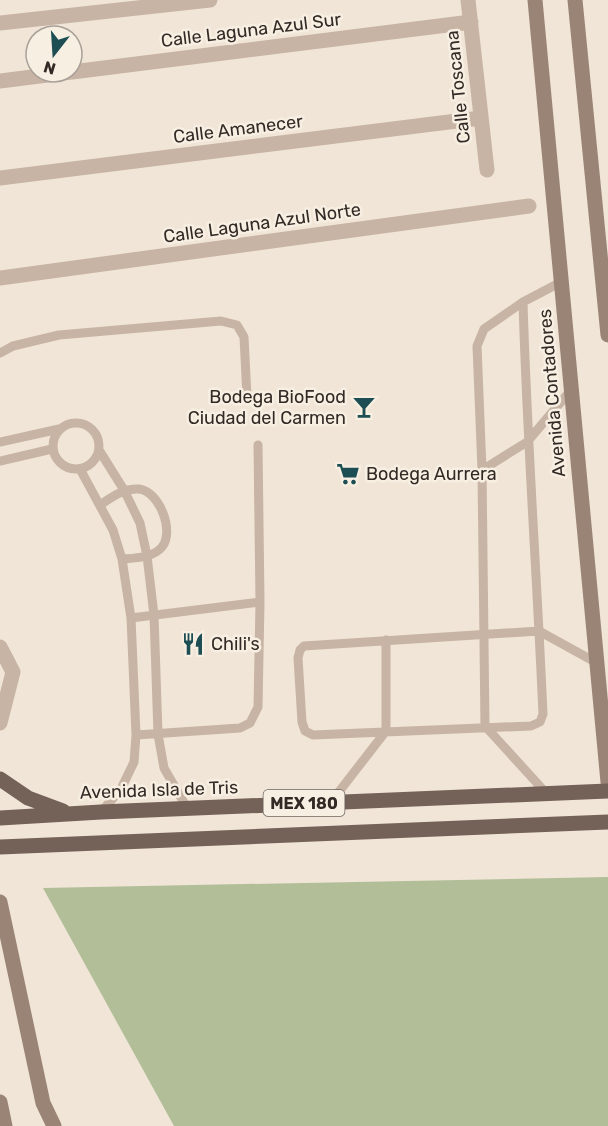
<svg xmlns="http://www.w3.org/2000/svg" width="608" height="1126" viewBox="0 0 608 1126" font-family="Rubik,sans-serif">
  <rect width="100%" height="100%" fill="#f0e5d7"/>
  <path fill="#b1be98" d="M608,877V1126H174L43,888Z"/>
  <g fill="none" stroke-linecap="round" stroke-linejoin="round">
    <path stroke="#c7b4a4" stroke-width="9" d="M523,302C527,439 537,577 543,714L540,722L531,726L313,735L305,731L302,722L298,658L300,650L304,646L539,631L597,663
      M0,353L13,346L59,335L221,321L237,325L244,337L247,397
      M53 446a23 23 0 1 1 46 0a23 23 0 1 1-46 0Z
      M0,442L59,429
      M99,450L124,490L140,523L147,556L154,615L158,734L164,768L187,808
      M0,461L52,449
      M80,469L113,530L122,559L131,618L136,735L134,762L121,789L101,812
      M482,470L477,346L484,329L523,302L561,282
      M100,505C112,497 124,488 139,489C159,491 175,531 162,547C153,558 135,558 122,559
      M131,618L260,602
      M136,735L240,728L250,723L258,707L260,602L258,445
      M547,794L485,726L482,470L527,442L571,390
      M331,802L386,731V640"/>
    <path stroke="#c7b4a4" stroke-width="15" d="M468,0L487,170
      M0,23L210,0
      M72,72L471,22
      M0,81L71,72
      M0,178L481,118
      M0,278L529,206
      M0,647L13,672L0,723"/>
    <path stroke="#9a8476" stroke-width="15" d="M535,0L608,782
      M575,0L608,335
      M0,902L43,1103L54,1126
      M0,1102L5,1126"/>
    <path stroke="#746157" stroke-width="15" d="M0,779L28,798L63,811
      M0,818L101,812L608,791
      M0,847L608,822"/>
  </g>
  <defs>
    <g id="bar-bare" transform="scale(1.8)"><path d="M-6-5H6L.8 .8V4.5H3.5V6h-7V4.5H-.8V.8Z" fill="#1d4e53" stroke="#f8efe3" stroke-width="2.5" paint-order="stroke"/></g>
    <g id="supermarket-bare" transform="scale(1.8)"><path d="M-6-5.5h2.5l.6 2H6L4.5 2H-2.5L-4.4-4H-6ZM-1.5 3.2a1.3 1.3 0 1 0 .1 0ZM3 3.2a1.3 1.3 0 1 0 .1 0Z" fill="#1d4e53" stroke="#f8efe3" stroke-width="2.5" paint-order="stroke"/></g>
    <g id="restaurant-bare" transform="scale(1.8)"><path d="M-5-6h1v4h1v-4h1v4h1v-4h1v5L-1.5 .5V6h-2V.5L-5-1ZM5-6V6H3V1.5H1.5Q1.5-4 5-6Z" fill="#1d4e53" stroke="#f8efe3" stroke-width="2.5" paint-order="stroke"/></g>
  </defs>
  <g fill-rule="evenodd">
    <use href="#bar-bare" x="364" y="407"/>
    <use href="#supermarket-bare" x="348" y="474"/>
    <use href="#restaurant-bare" x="193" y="644"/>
  </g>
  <g text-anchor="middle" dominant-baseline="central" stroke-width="5" stroke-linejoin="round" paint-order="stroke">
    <rect fill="#f8efe3" stroke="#6e655f" stroke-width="1.5" x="263.5" y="790" width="81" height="26" rx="4.5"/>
    <g font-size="16" font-weight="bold" fill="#332a26">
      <text x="304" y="803">MEX 180</text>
    </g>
    <g font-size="18" fill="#332a26" stroke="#f8efe3">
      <text transform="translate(251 30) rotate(-7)">Calle Laguna Azul Sur</text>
      <text transform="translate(458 87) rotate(-96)">Calle Toscana</text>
      <text transform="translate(238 129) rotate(-7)">Calle Amanecer</text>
      <text transform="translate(262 223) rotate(-8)">Calle Laguna Azul Norte</text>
      <text transform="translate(552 393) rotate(-95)">Avenida Contadores</text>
      <text transform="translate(159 790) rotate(-2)">Avenida Isla de Tris</text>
    </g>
    <g font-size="18" fill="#332a26" stroke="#f8efe3" text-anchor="start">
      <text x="346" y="397" text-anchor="end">Bodega BioFood<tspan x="346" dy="21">Ciudad del Carmen</tspan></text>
      <text x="366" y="474">Bodega Aurrera</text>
      <text x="211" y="644">Chili's</text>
    </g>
  </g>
  <g transform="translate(54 54) rotate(197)"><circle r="28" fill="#f8efe3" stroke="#a9a097" stroke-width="1.5"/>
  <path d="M0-4.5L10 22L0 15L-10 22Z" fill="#1d4e53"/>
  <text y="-9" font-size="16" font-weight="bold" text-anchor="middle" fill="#332a26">N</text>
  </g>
</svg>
